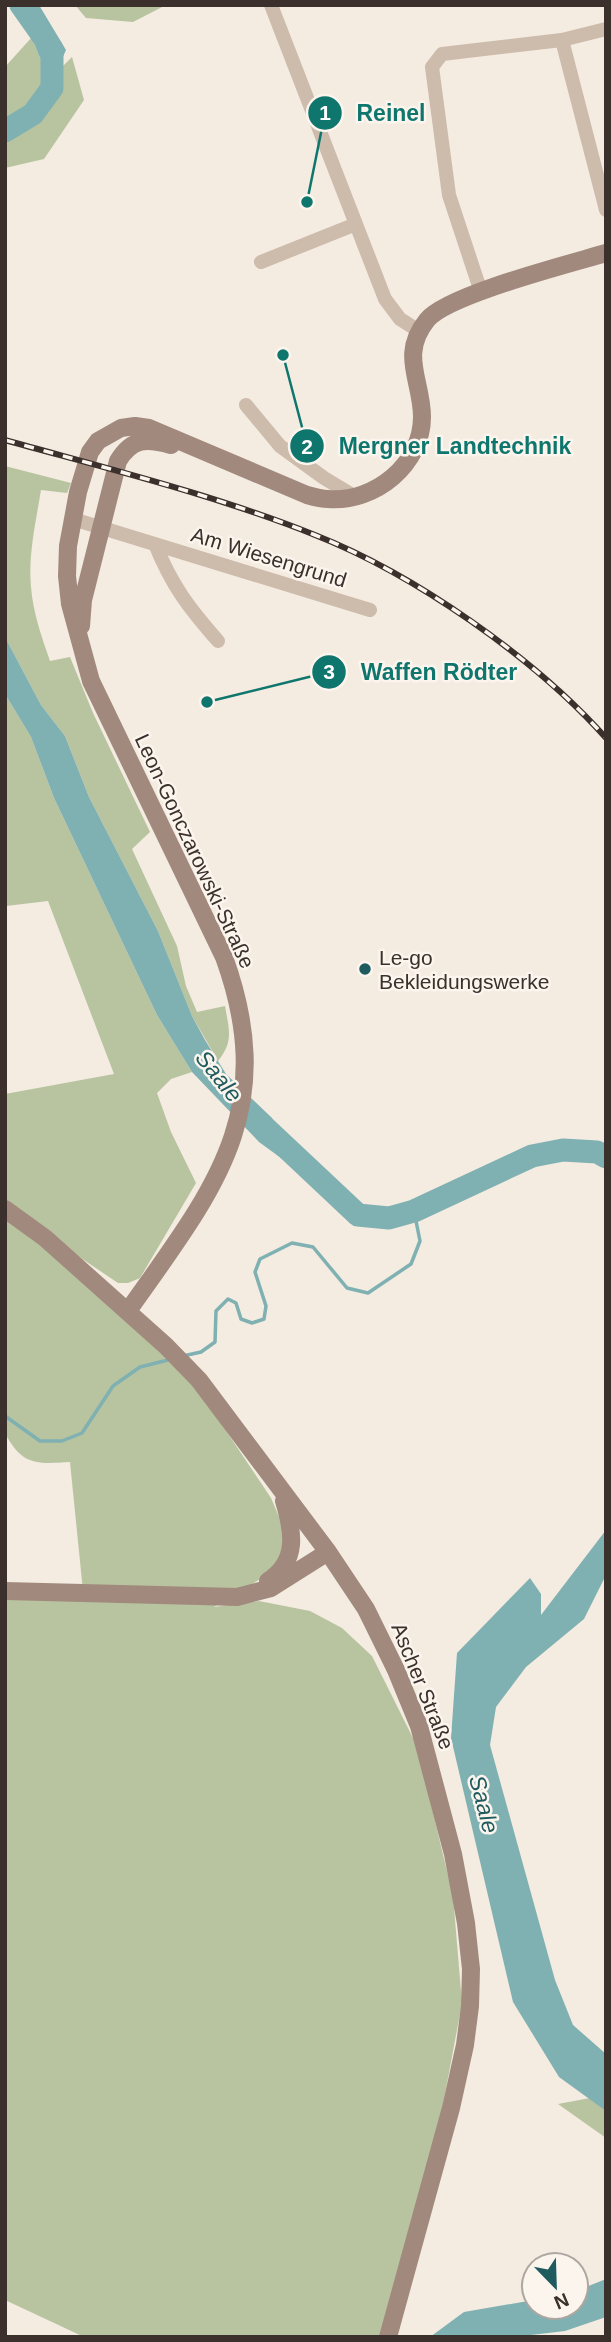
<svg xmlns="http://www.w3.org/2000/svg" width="611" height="2342" viewBox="0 0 611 2342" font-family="Helvetica,sans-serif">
  <rect width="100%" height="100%" fill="#f4ebe1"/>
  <path fill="#b8c4a0" d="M75,5H166L133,22L86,18Z
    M32,37L39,56L55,74L72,57L84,100L44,159L5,168V67Z
    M5,466L71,483L67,493L41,490C36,521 28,555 31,587C33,613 42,638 50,661L70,657L93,713L150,832L132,849L177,946L186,986L197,1012L225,1006C229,1030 234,1041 218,1061L192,1016L158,931L89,797L65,736L41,705L5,637Z
    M5,694L31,737L54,798L157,1015L192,1072L171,1079L157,1093L171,1132L196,1183L140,1278L128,1283H118L23,1219L190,1377L271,1498L289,1540L272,1572L214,1607L259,1601L310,1611L342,1628L372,1656L417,1746L453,1896L462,2003L442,2110L379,2337H84L5,2300V1589L83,1591L70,1462C37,1464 22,1466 5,1433V1094L114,1074L48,901L6,906Z
    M606,2095V2138L558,2104Z"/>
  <path fill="#7fb0b2" d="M14,5H39L66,50L55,75L39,56L32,37Z
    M5,637L41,705L65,736L89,797L158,931L192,1016L205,1040L226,1074L272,1118L292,1166L259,1142L192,1072L157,1015L54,798L31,737L5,694Z
    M606,1530V1575L584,1619L526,1667L496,1707L490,1745L555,1980L573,2025L606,2054V2111L559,2077L513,2002L451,1738L457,1653L530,1578L541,1594V1615Z
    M606,2279V2317L565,2331L514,2337H430L464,2312L534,2300V2307H576V2291Z"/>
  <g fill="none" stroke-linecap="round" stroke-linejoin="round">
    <path stroke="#7fb0b2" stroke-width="3.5" d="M183,1356L201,1352L215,1342L216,1311L228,1299L236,1303L241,1319L252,1323L264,1319L266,1306L255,1272L260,1259L292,1243L313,1247L347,1288L368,1293L411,1264L420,1241L414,1211
      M5,1416L40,1441H62L82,1433L113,1386L140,1367L172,1359"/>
    <path stroke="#7fb0b2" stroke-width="23" d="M5,131L33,114L52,88V49L21,5
      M259,1122L358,1215L389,1218L414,1211L532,1156L563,1150L597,1152L606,1157"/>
    <path stroke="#cdbbac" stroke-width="14" d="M271,5L385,299L400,319L419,331
      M562,40L606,210
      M261,262L356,224
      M481,292L449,195L432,67L442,54L562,40L606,29
      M246,405L280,446L324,478L354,496
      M73,519L370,610
      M155,544C172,586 189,608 218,641"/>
    <path stroke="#a18a7d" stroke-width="18" d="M81,626L83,600L118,461C132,438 146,438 171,445
      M5,1209L45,1238L166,1346L199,1380L328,1552L366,1609L396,1670L419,1726L453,1854L466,1923L471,1969L470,2006L465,2045L451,2108L388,2337
      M128,1311C214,1189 280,1112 224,957L91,681L70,604L67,576L68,546L78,492L90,452L98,441L121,428L135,426L149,428L307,495C314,497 321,499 328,499C375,503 422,464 422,417C422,380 399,355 427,320C447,295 569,264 606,253
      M268,1581C299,1561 293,1531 284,1501
      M5,1591L237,1597L271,1588L328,1552"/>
    <g stroke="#3b302b" stroke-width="6">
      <path id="rail" d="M5,440C109,469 215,495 315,535C414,574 535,658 606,738"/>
    </g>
    <use href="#rail" stroke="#fbf5ee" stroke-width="3.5" stroke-dasharray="10" stroke-linecap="butt"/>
  </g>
  <circle fill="#1f5a5e" stroke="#fbf5ee" stroke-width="2.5" cx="365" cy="969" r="7"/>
  <g text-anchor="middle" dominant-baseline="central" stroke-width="5" stroke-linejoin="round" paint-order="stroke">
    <g font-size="21" fill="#3b302b" stroke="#fbf5ee">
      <text transform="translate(269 557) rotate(17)">Am Wiesengrund</text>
      <text transform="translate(195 851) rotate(65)">Leon-Gonczarowski-Straße</text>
      <text transform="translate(423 1686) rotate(68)">Ascher Straße</text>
    </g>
    <g font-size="21" fill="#3b302b" stroke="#fbf5ee" text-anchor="start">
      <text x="379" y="957">Le-go<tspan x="379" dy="24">Bekleidungswerke</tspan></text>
    </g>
    <g font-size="23" font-style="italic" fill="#1f5a5e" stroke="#fbf5ee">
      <text transform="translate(219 1076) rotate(51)">Saale</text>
      <text transform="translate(484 1804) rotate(75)">Saale</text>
    </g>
  </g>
  <path fill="none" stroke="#0f766e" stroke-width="2.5" d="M307 202L325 113M283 355L307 446M207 702L329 672"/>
  <g fill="#0f766e" stroke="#fbf5ee" stroke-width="2.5">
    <circle cx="307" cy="202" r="7"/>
    <circle cx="283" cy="355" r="7"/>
    <circle cx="207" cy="702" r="7"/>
    <circle cx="325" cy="113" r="18"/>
    <circle cx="307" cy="446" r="18"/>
    <circle cx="329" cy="672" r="18"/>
  </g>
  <g font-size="21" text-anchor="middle" font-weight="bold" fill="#fff">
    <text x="325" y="120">1</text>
    <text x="307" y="454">2</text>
    <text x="329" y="679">3</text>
  </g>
  <g font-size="23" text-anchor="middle" font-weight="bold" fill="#0f766e" stroke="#fbf5ee" stroke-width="5" stroke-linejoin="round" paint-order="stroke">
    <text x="391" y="121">Reinel</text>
    <text x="455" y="454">Mergner Landtechnik</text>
    <text x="439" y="680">Waffen Rödter</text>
  </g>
  <rect width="611" height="2342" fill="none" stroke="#3b302b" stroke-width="14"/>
  <g transform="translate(555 2286) rotate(157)"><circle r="33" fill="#fbf5ee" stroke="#aea6a0" stroke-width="2"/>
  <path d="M0-5L12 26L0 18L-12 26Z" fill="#1f5a5e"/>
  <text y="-10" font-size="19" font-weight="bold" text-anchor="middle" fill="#3b302b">N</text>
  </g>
</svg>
